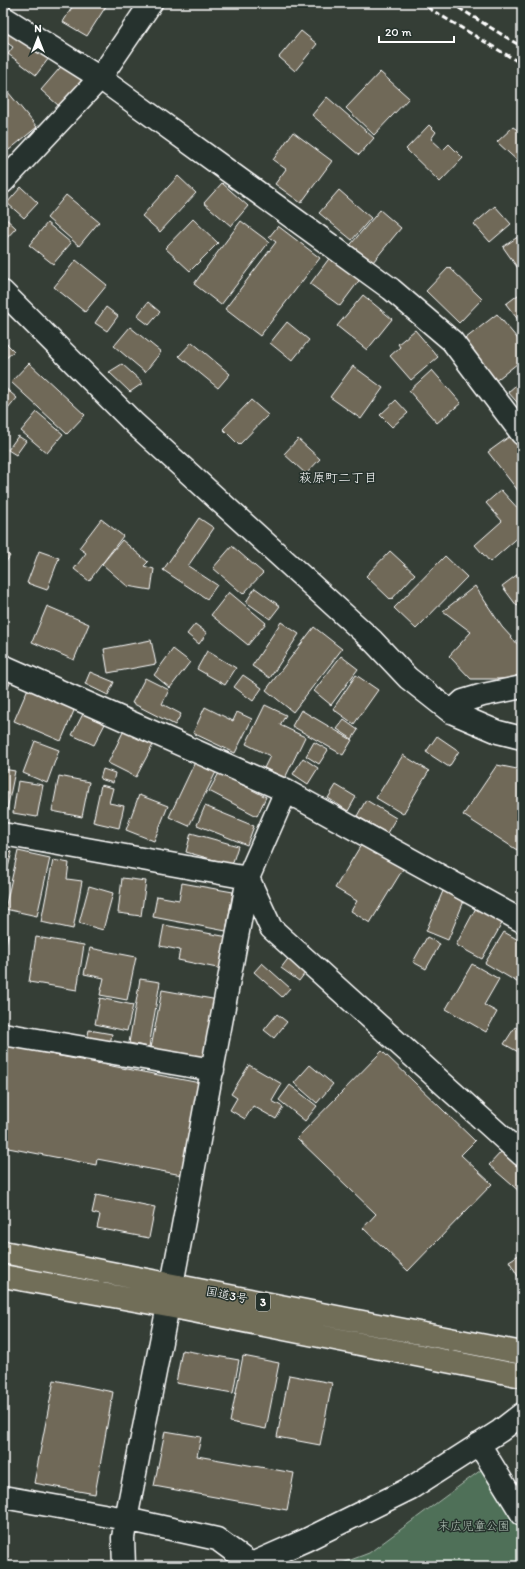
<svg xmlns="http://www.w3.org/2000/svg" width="525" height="1569" viewBox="0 0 525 1569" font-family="Itim,'Klee One',sans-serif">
  <rect width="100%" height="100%" fill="#353e36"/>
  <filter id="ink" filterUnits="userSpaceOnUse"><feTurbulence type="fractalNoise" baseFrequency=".025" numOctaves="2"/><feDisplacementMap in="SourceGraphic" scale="8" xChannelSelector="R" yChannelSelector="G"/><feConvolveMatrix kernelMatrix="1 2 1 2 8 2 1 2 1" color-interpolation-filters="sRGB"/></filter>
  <g filter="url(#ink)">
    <path fill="#507059" stroke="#a8b8ac" d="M485,1467L522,1526V1566H335L369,1553Z"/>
    <path fill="#706958" stroke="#fff" d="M72,3H108L87,36L63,22L74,4Z
      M3,18L52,54L36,75L8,54L13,47L3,40Z
      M301,31L317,44L295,71L279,57Z
      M65,62L84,79L59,106L41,90Z
      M380,72L409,98L374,135L346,108Z
      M3,86L37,127L9,150L3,142Z
      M327,97L374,138L359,155L312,115Z
      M429,125L436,132L431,139L443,150L449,144L463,158L440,182L406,149Z
      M513,127L522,133V165L497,142Z
      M293,132L332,161L301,203L275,184L286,169L273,160Z
      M178,176L196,193L160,232L142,216Z
      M222,183L248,206L231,226L204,203Z
      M21,187L38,203L24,218L7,203Z
      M339,190L371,218L352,240L319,213Z
      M66,195L99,222L79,246L47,218Z
      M495,206L511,224L490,242L474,224Z
      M380,210L401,228L368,268L346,250Z
      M3,216L16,228L4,241L3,240Z
      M193,219L218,243L190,271L165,248Z
      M241,221L269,242L221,305L194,284Z
      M47,223L71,243L53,264L29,245Z
      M278,226L320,258L260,336L225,309L276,242L269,237Z
      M522,234V274L503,247Z
      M331,256L361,278L340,306L310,284Z
      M76,260L107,285L85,312L54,287Z
      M449,267L482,299L459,323L426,291Z
      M522,292V325L506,304Z
      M363,295L392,319L367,350L337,326Z
      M148,302L160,312L149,325L137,316Z
      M106,307L118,316L107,331L95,323Z
      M497,314L522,344V360L494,382L461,342Z
      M287,322L309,340L292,361L270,343Z
      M130,327L161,352L145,372L114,346Z
      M415,330L438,357L411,380L390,356L400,347L398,344Z
      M3,340L14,351L3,361Z
      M192,342L230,374L218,388L179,356Z
      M29,363L85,415L67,434L11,382Z
      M122,364L143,383L130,392L109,372Z
      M353,366L383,388L361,419L330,397Z
      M432,370L461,403L437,423L409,391Z
      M522,380V408L508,392Z
      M4,387L17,398L3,415V388Z
      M251,400L268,415L239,445L223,429Z
      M396,400L408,413L392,427L380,415Z
      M37,412L63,434L47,453L21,431Z
      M513,434L522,446V490L519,492L488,452Z
      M18,436L26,441L16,455L8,450Z
      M298,439L320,459L306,474L284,454Z
      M501,490L522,513V534L490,562L475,545L502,521L486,503Z
      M199,518L214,528L188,566L217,585L207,599L163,570Z
      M101,519L123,536L89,581L74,569L86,553L79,548Z
      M522,539V550L517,542Z
      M122,540L148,562L144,566L154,569L151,590L127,586L102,564Z
      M232,546L263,573L243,594L213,568Z
      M3,550L10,556L3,566Z
      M39,551L59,558L47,590L27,583Z
      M390,551L415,574L391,600L366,576Z
      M445,556L467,577L416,629L394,608Z
      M522,571V603L517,606L502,586Z
      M475,586L502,627L522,649V673L509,679H471L449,656L471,632L443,611Z
      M255,588L280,606L270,619L246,602Z
      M229,592L266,623L248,645L211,615Z
      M47,606L89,624L74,660L32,642Z
      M281,622L299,634L270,678L252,666Z
      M195,624L207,633L199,644L187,634Z
      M314,627L342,649L293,712L266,690Z
      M151,640L156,664L108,673L104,649Z
      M173,649L190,662L170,688L154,675Z
      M207,651L236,668L225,685L197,669Z
      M341,656L358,669L331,705L314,691Z
      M90,672L114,682L108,695L85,684Z
      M243,675L262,688L253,701L234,687Z
      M356,675L378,690L354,724L333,709Z
      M3,678L11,681L3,699Z
      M145,678L169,690L162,704L181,714L175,725L132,703Z
      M29,686L76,706L61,741L14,721Z
      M265,705L286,715L280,725L305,737L285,778L264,768L270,756L246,744Z
      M205,707L233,721L237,712L252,719L235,753L193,733Z
      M301,710L352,740L343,755L292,726Z
      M84,712L106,722L94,745L72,735Z
      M344,720L358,730L352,739L337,729Z
      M125,728L154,743L136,777L108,763Z
      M437,736L459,751L449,767L426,752Z
      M35,741L59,750L47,783L23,773Z
      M314,742L328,750L319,764L306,756Z
      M403,755L429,771L403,814L376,798Z
      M303,758L318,768L308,784L293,774Z
      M195,762L216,772L189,826L169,817Z
      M497,765L522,770V842L517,850L463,815Z
      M3,769L15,771L7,810L3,809Z
      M103,769L115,773L113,783L100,779Z
      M219,773L266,797L257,816L209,791Z
      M59,776L89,782L82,817L52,811Z
      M18,781L43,785L37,817L13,813Z
      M101,785L113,788L109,803L124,806L119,828L93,822Z
      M336,785L356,797L348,811L328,798Z
      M139,795L168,806L154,841L126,830Z
      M366,800L396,818L387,833L357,816Z
      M205,806L254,826L247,845L197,825Z
      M191,833L238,846L232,865L186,852Z
      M361,845L403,869L370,923L351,911L357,901L335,888Z
      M3,849L12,852L3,887Z
      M18,851L50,858L37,916L5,909Z
      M53,860L69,863L67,879L82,881L73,929L41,922Z
      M122,878L146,881L141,916L118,913Z
      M182,883L233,892L226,931L153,917L157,896L179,900Z
      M89,886L113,893L103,930L79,923Z
      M443,891L464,901L448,940L426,931Z
      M478,904L505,918L482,959L456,945Z
      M164,925L228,937L222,969L178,960L180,950L160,946Z
      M504,932L522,942V985L485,963Z
      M3,934L8,935L3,960Z
      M36,937L84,945L77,990L29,982Z
      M427,937L440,944L426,969L413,962Z
      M90,948L136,957L127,1000L100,995L104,978L84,974Z
      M293,952L311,965L299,981L281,968Z
      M262,963L290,988L282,997L254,972Z
      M472,964L499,979L484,1005L497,1012L486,1032L446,1009Z
      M140,979L160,982L149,1047L129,1043Z
      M162,990L218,1000L206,1059L151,1048Z
      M100,998L133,1005L127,1031L95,1024Z
      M277,1014L287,1022L274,1038L264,1030Z
      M515,1027L522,1031V1054L504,1044Z
      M89,1030L112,1034L110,1044L87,1040Z
      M3,1045L200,1083L182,1175L97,1159L96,1165L3,1147Z
      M382,1051L475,1141L461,1155L492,1184L408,1271L363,1228L376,1214L297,1138Z
      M249,1065L282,1084L272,1101L283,1107L276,1119L253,1106L245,1119L230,1110L237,1098L231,1094Z
      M310,1065L333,1084L317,1103L294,1083Z
      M290,1085L317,1106L305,1121L279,1100Z
      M502,1151L522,1169V1189L520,1192L489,1165Z
      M96,1195L155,1207L149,1238L97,1228L100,1215L92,1213Z
      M522,1253V1283L509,1261Z
      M182,1350L239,1360L233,1393L176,1383Z
      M243,1356L279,1363L266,1429L230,1422Z
      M289,1375L332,1383L320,1445L277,1437Z
      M54,1380L113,1392L95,1494L34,1483Z
      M165,1431L201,1437L197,1456L294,1473L287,1510L154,1486Z"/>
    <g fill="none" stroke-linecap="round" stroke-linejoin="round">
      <g stroke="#fff" stroke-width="25">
        <path id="minor" d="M3,17L100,78L391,289L452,341L522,434
          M3,182L100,78L151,3
          M3,292L135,424L373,641L408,678L451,712L498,732L522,738
          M3,666L286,791L522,921
          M451,712L463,701L483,695L522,687
          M3,834L248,878
          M248,878L271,928L522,1155
          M3,1034L213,1070
          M479,1444L522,1514
          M3,1497L126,1519L217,1539L251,1564
          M124,1566L123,1538L126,1519L168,1306L248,878L286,791
          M247,1566L306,1540L411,1488L500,1431L522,1414"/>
      </g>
      <g stroke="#fff" stroke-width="25">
        <path id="highway" d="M3,1252L522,1353
          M3,1276L168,1306L522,1376"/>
      </g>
      <use href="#minor" stroke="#26332d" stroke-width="22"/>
      <use href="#highway" stroke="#716e59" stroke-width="22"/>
      <path stroke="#fff" stroke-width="3" stroke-dasharray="6 3" stroke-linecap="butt" d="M420,3L522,64
        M451,3L522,47"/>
    </g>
  </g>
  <g text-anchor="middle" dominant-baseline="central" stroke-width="3" stroke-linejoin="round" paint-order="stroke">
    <rect fill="#26332d" stroke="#bec2c0" stroke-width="1" x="256" y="1293" width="14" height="18" rx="3"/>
    <g font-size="11" font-weight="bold" fill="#fff">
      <text x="263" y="1302">3</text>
    </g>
    <g font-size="12" fill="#fff" stroke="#26332d">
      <text transform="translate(227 1295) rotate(11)">国道3号</text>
    </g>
    <g font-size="12" fill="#b0bfb4" stroke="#26332d">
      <text x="474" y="1526">末広児童公園</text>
    </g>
    <g font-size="13" fill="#fff" stroke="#26332d">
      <text x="338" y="477">萩原町二丁目</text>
    </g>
  </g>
  <rect width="525" height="1569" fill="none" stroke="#26332d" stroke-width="16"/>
  <rect x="8" y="8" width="509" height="1553" fill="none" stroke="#fff" stroke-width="1.5" filter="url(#ink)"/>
  <g transform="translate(38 38)" stroke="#26332d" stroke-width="3" paint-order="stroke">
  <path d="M0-3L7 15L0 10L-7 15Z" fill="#ffffff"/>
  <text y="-6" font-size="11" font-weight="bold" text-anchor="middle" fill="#ffffff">N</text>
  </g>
  <path d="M379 36v6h75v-6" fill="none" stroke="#ffffff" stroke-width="2"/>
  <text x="385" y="36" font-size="12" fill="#ffffff" stroke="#26332d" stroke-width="3" paint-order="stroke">20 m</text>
</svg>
